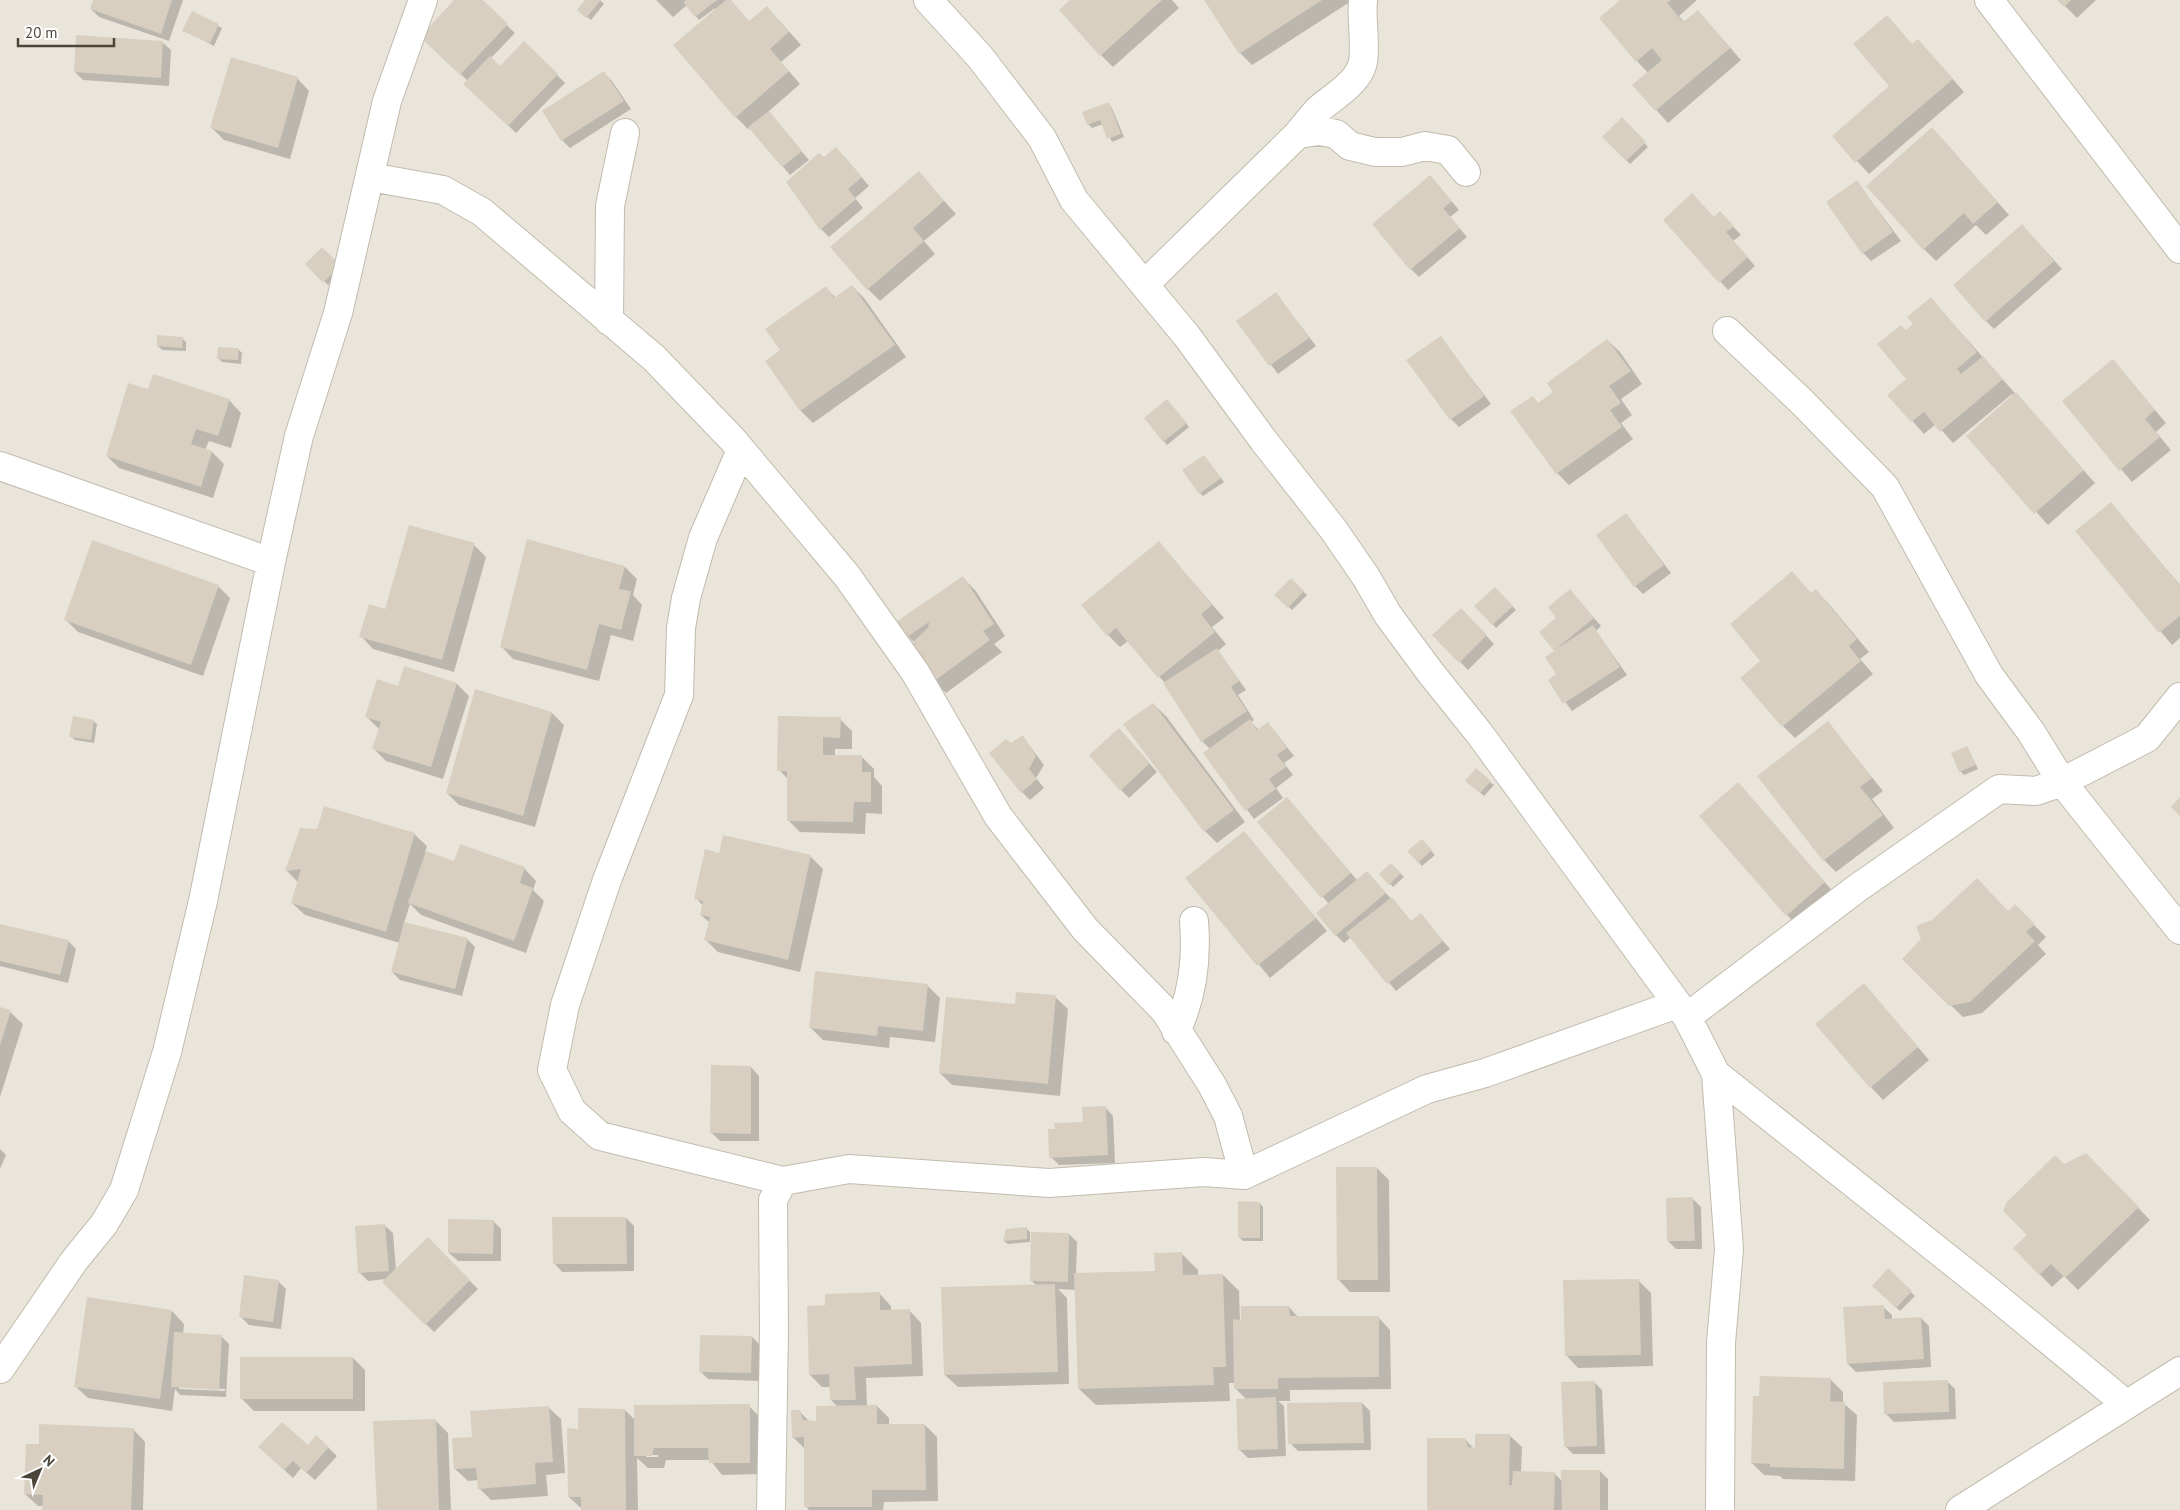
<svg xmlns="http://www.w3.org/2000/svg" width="2180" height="1510" viewBox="0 0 2180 1510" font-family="'PT Sans',sans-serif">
  <rect width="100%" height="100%" fill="#f6f3ec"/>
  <path fill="#eae5da" d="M0,0H2180V1510H0Z"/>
  <path fill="#0003" fill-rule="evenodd" d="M94,0H183L169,41L99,17L91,9Z
    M456,0H481L515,33L490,59L500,68L557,75L565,83L516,133L465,84L468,81L421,37Z
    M587,0H600L604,4L591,20L582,13Z
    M656,0H729L752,26L779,20L801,45L781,62L800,84L768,112L809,160L790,175L750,127L748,129L736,117L715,8L699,20L687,5L673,17Z
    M1072,0H1172L1179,8L1113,67L1101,55Z
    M1205,0H1353L1252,65L1240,53Z
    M1622,0H1697L1679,16L1684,22L1698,11L1741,60L1668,123L1634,85L1648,73L1637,61Z
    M2059,0H2096L2077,18Z
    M192,13L222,28L214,46L184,30Z
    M162,42L171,50L169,86L83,80L75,72Z
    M1930,53L1964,92L1869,174L1834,136Z
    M604,73L612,81L631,109L570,148L562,140Z
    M297,78L309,91L290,159L224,140L212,128Z
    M1108,104L1112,108L1124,137L1112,142L1103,124L1092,128L1088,124Z
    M1622,119L1648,147L1630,164L1604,137Z
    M1944,141L2009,215L1986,235L1976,225L1936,261L1924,249Z
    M844,156L869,186L855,198L863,208L829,237L821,229L824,158Z
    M919,173L956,214L924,241L935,254L880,301L868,289Z
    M1857,182L1901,241L1871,261L1863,253Z
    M1438,185L1459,210L1450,217L1467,237L1419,277L1411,269Z
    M1714,219L1728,221L1741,235L1733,241L1755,266L1728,290L1664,220Z
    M2022,225L2062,269L1994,329L1986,321Z
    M307,264L343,269L328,285Z
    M852,286L864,298L906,357L813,423L801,411L767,362L782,350L826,288L836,298Z
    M1276,294L1316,346L1278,374L1238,321Z
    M1931,299L2095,483L2048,525L1968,436L2014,396L2012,394L1953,443L1936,424L1924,434L1889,395L1908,379L1906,331L1915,324Z
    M1440,337L1491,404L1459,427L1451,419Z
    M183,339L186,342V351L162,350L158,346Z
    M1607,340L1620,352L1642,384L1621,399L1632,415L1621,423L1633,439L1569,485L1557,473L1532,397L1539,404L1555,392Z
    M238,349L242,353L241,364L222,362L218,358Z
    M2113,361L2166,423L2156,432L2171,450L2132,482L2064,402Z
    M148,391L229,400L241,413L231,448L209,441L205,450L212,452L224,464L213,498L119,468L107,456Z
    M1171,405L1189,427L1167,445L1164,441Z
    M1204,456L1224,482L1203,496L1200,493Z
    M2111,504L2180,585V638L2172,645L2077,531Z
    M1626,514L1671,573L1643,594L1635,586Z
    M1159,543L1224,618L1212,627L1226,644L1218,651L1246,690L1238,695L1254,720L1251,722L1259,730L1268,723L1294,756L1284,763L1293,775L1276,788L1283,798L1254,819L1205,753L1210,749L1202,741L1165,683L1128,641L1120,647L1108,635Z
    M474,545L486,557L454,672L373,649L361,636L386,611Z
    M625,567L637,579L633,595L642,605L633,641L611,635L599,681L513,659L501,646Z
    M1792,573L1812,594L1816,591L1828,603L1869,652L1860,659L1873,674L1795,738L1783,726L1762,661Z
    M962,577L975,590L1005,636L994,644L1002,652L946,693L934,681L914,642L908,636Z
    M1291,580L1307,595L1292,610L1276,595Z
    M218,586L230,598L203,676L78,632L66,620Z
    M1495,589L1516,610L1496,628L1476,606Z
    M1570,591L1601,626L1596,631L1627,675L1572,711L1549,680L1558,675L1556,651L1541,632L1558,618Z
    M1461,609L1494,644L1468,670L1434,635Z
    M405,667L457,684L469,696L443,779L386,761L374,749L380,730L367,717L399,687Z
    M1153,704L1166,716L1245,822L1217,843L1205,831L1125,725Z
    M552,713L564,725L535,827L459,805L447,793Z
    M840,719L852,731V749H835V756L862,757L874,769V777L882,786V814L866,813L865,834L800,832L788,820L789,780L779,770Z
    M93,721L97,724L94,743L75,740L71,736Z
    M1828,723L1883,791L1872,799L1894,828L1836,872L1824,860L1759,776Z
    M1023,737L1044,765L1036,778L1044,788L1030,800L1022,792L1010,744Z
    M1127,738L1157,772L1129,798L1121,790Z
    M1967,747L1978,769L1964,775L1960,771Z
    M1490,782L1494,785L1484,796L1470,784Z
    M1738,784L1836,895L1799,927L1787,915Z
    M1287,799L1357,880L1375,881L1412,922L1421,915L1450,949L1396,991L1351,937L1344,943L1336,935L1329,904L1259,823Z
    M1244,832L1327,931L1270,978L1187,878Z
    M414,834L427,846L425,852L455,863L524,868L536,881L533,890L544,901L526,953L421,915L410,904L404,923L467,939L475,947L462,996L400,980L392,972L400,943L305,915L292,903L298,882L287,871Z
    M724,837L811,857L823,869L800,972L718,952L706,940L710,923L701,915L703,906L696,898L720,854Z
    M1421,840L1435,855L1422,866L1409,851Z
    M1391,864L1404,877L1393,887L1381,874Z
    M2015,906L2046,937L2038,945L2046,954L1982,1013L1963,1017L1903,959L1923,940L1933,921L2008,912Z
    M0,925L68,941L76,949L68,983L0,966Z
    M1864,984L1929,1060L1883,1100L1871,1087Z
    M927,985L940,998L935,1042L890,1037L889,1048L823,1040L811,1028Z
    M1055,997L1068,1009L1060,1096L952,1085L940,1073L1016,1005Z
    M0,1008L10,1012L23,1024L0,1097Z
    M751,1067L759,1076V1141H720L712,1133Z
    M1105,1107L1113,1116L1115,1163L1059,1165L1051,1157L1084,1123Z
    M0,1149L6,1155L0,1169Z
    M2086,1154L2150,1220L2078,1290L2064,1276L2052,1287L2015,1249L2028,1236L2064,1165Z
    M1377,1168L1389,1180L1390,1292H1350L1338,1279Z
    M1693,1199L1701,1207L1702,1249H1676L1668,1241Z
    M1260,1203L1263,1207V1241H1243L1239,1237Z
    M626,1218L634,1226V1271L562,1272L554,1263Z
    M493,1221L501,1229V1261H458L449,1253Z
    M384,1225L393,1233L396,1270L428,1239L478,1289L434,1332L384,1282L386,1279L368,1281L360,1273Z
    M1026,1228L1030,1232V1242L1008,1244L1004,1241Z
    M1069,1234L1077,1242L1076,1274L1156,1272L1181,1253L1198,1270V1276L1223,1275L1239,1291L1240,1321L1289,1307L1299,1318L1378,1317L1390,1330L1391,1389L1290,1390V1401H1278L1284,1406L1286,1456L1248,1458L1239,1449L1246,1399L1235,1388V1383H1229L1230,1401L1096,1405L1079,1389L1076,1290L1058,1289L1067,1298L1069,1384L958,1387L945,1375L1037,1286L1032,1281Z
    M1888,1270L1915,1296L1900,1311L1873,1286Z
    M278,1281L286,1289L281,1329L249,1325L241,1317Z
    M1639,1281L1651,1293L1653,1366L1578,1368L1566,1355Z
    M879,1293L891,1306V1311L909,1310L921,1323L923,1376L866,1378L867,1406H877L889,1418V1426L925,1425L937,1437L938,1501L884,1502L883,1510H809L806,1506L805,1449L793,1437L800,1412L810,1422H817L838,1407L831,1400L830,1387H822L810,1375L827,1307Z
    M1883,1307L1892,1315V1320L1921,1318L1929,1326L1931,1367L1856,1372L1848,1364Z
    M172,1311L184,1324L183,1334L221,1336L229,1344L226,1397L180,1395L175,1389L172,1411L88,1398L75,1386ZM179,1386L225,1389V1391L179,1389Z
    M752,1337L760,1345L759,1381L708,1379L700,1371Z
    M353,1358L365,1370V1411H254L242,1399Z
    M1831,1380L1843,1392V1403L1857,1415L1855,1481L1783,1479L1780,1476L1764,1475L1752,1463L1760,1397Z
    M1947,1381L1955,1389L1956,1419L1894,1422L1886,1414Z
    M1594,1382L1602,1390L1605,1454H1573L1565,1446Z
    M1362,1403L1370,1411L1371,1450L1298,1451L1290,1443Z
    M749,1406L761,1418L762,1474L722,1475L710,1460H666L664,1468H648L637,1458L638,1510H583L569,1497L579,1430L625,1410L635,1420ZM646,1455H658V1457H646Z
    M548,1407L561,1419L565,1473L546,1475L548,1496L491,1500L479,1488V1480L468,1481L455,1469L473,1438Z
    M435,1420L448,1433L451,1510H378Z
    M133,1429L145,1442L143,1510H43L44,1506H38L25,1494L40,1445Z
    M1509,1435L1522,1447L1521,1473H1554L1563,1482L1600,1471L1608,1479V1510H1428L1465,1439L1474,1449Z
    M317,1437L337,1456L315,1480L301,1468L293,1478L268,1455L308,1447Z"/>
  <path fill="#d8cfc1" d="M93,0H172L161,34L90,9Z
    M454,0H483L508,24L460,75L420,37Z
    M585,0H601L586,18L577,10Z
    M686,0H717L695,17L683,2Z
    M726,0H731L749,21L767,6L789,32L770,49L789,71L735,118L673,45Z
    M1070,0H1162L1100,56L1059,10Z
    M1204,0H1322L1239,54Z
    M1620,0H1671L1667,3L1683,22L1698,10L1730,48L1655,111L1632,85L1662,60L1652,48L1636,62L1599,18Z
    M2057,0H2071L2064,7Z
    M192,11L219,24L210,43L182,31Z
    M1887,15L1912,44L1918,39L1953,79L1855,163L1832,136L1889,86L1853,44Z
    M76,35L163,41L161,78L74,72Z
    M524,41L558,74L508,126L463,84L490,56L500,66Z
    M231,57L298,77L278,148L210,128Z
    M604,71L624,101L561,141L542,111Z
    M1109,102L1121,134L1107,139L1100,120L1087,125L1082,112Z
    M769,111L802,151L782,167L748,127Z
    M1622,117L1646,142L1626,161L1602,137Z
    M1932,127L1998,202L1973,224L1964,213L1923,250L1866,186Z
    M836,147L862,177L848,189L856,199L820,230L786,182L819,153L824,157Z
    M919,171L944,201L913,228L924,241L867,290L830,247Z
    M1430,175L1452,201L1443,208L1460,228L1410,270L1372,224Z
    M1857,180L1893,232L1862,254L1826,202Z
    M1692,193L1714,217L1720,211L1734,226L1726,232L1748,257L1719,283L1663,220Z
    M2022,224L2054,261L1985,322L1953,285Z
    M322,247L340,265L323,283L305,264Z
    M852,285L895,345L800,411L765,361L780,350L765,329L826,286L834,298Z
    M1276,292L1309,338L1269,366L1236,321Z
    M1931,297L1977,352L1957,369L1961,374L1983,356L2003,379L1940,432L1924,412L1911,422L1887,395L1906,379L1877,344L1901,325L1906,330L1913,324L1907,317Z
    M157,335L183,337L182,348L157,346Z
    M1441,336L1484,396L1450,420L1406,360Z
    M1607,339L1631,371L1609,386L1621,403L1610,410L1622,427L1556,474L1510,411L1533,396L1538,403L1553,392L1547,383Z
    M218,347L239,348L238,360L217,359Z
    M2113,359L2155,410L2145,419L2160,437L2119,471L2062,401Z
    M153,374L230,399L218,436L196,429L191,444L212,451L201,487L106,456L128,383L148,389Z
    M2016,392L2084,470L2034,514L1966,436Z
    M1167,399L1187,423L1163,442L1144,418Z
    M1204,455L1221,478L1199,494L1182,470Z
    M2111,502L2180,586V616L2159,633L2075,531Z
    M1626,513L1664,565L1634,587L1596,535Z
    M409,525L475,543L442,660L359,637L369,604L385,609Z
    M527,539L625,566L619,589L631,591L621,630L599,624L587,670L500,647Z
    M92,540L219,585L191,665L64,620Z
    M1159,541L1212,605L1201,614L1215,632L1158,678L1116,628L1107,636L1081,605Z
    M1792,571L1811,593L1816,589L1857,639L1849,646L1861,661L1782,727L1740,678L1760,661L1730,624Z
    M963,576L994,624L983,631L990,640L933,682L907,647L928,628L929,622L907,637L896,622Z
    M1291,578L1304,591L1288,608L1274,595Z
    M1495,587L1513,606L1492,625L1474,606Z
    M1570,589L1594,618L1556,649L1593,625L1620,667L1563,704L1548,680L1556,674L1545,657L1554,651L1539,632L1556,618L1548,607Z
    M1461,608L1487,635L1459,663L1432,635Z
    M1217,648L1239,681L1231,687L1247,711L1201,742L1163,683Z
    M404,666L457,683L431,767L372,749L381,722L365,717L377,679L398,686Z
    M475,689L552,712L523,816L446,793Z
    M1153,703L1234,810L1204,832L1123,724Z
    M73,716L94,720L91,740L69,737Z
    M778,716L841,717L840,738L823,737V755H862V772H871V802H854L853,822L787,821V771H777Z
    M1250,719L1257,730L1268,722L1287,748L1277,755L1286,767L1269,779L1276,789L1245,811L1203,753Z
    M1828,721L1872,778L1860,787L1883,815L1823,861L1757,776Z
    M1119,728L1150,763L1120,791L1089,755Z
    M1023,735L1036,756L1029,769L1037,779L1021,793L989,753L1006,739L1011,743Z
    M1967,746L1976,765L1959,772L1951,753Z
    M1476,768L1491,781L1480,793L1465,781Z
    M1738,782L1825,882L1786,916L1699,816Z
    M1287,797L1351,873L1321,898L1257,822Z
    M2180,797V816L2171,807Z
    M324,806L415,833L386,932L291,903L301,869L285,871L300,828L317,829Z
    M1244,831L1316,918L1257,966L1185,878Z
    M723,835L811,855L788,960L704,940L710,917L700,915L703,901L694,899L705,849L719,853Z
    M1422,839L1432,850L1418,863L1407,851Z
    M460,844L525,867L520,883L533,888L514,941L408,903L426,851L454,861Z
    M1391,863L1401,873L1389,885L1379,874Z
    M1367,871L1386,893L1335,936L1316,913Z
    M1977,878L2008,911L2015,904L2035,924L2026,932L2035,941L1970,1002L1949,1006L1902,959L1921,939L1916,926L1932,920Z
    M1392,897L1411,921L1421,913L1443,941L1387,984L1346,933Z
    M404,922L468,938L455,989L391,972Z
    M0,924L69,940L60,975L0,961Z
    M815,971L928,984L923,1031L878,1026L877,1036L809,1028Z
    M1864,983L1918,1047L1870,1088L1815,1024Z
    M1016,992L1056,995L1048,1084L939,1073L946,997L1015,1004Z
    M0,1007L11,1010L0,1045Z
    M711,1065L751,1066V1134L710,1133Z
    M1106,1106L1108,1155L1049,1158L1048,1129H1055L1054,1123L1083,1122L1082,1107Z
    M2086,1153L2139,1207L2065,1278L2051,1264L2039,1275L2013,1248L2027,1235L2003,1211L2007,1202L2055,1155L2064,1164Z
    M1336,1167H1377L1378,1280H1337Z
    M1693,1197L1695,1241H1667L1666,1198Z
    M1238,1201L1260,1202V1238H1238Z
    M552,1217H626L627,1264H553Z
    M448,1219L494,1220L493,1254L448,1253Z
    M385,1224L389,1271L358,1273L355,1226Z
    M1027,1227V1239L1003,1241L1006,1229Z
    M1031,1232L1069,1233L1068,1282L1030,1281Z
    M428,1237L470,1280L425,1325L382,1282Z
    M1182,1252L1183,1275L1223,1274L1226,1367H1213L1214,1385L1078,1389L1074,1273L1155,1271L1154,1253Z
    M1888,1268L1912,1291L1896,1308L1872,1286Z
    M244,1275L279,1280L273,1322L239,1317Z
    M1639,1279L1641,1355L1565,1356L1563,1280Z
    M1055,1284L1058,1372L944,1375L941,1287Z
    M880,1292V1310L910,1309L912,1364L854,1367L856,1400H830L829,1374L809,1375L807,1306L825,1305V1294Z
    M87,1297L172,1310L160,1399L74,1387Z
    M1884,1305L1885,1319L1921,1317L1924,1359L1847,1364L1843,1307Z
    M1241,1306H1289L1290,1316H1379V1377L1278,1378V1389H1234L1233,1319L1241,1320Z
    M174,1332L222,1335L219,1390L171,1387Z
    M700,1335L752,1336L751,1373L699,1372Z
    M240,1357H353V1399H240Z
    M1760,1376L1831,1378L1830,1401L1845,1402L1844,1469L1770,1467V1464L1751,1463L1753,1396H1759Z
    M1948,1380L1949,1412L1884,1414L1883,1382Z
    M1595,1381L1597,1446L1564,1447L1561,1382Z
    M1276,1397L1278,1449L1238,1450L1236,1399Z
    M1362,1402L1364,1443L1288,1444L1287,1403Z
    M750,1404V1463H709L708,1448H654L652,1456H634V1405Z
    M877,1405V1424H925L926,1490H872V1507H804V1437L792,1438L791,1410H800L803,1420L816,1421V1406Z
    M549,1406L553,1462L535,1463L536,1484L478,1489L476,1468L454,1469L452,1438L472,1437L470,1411Z
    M578,1408L625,1409L626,1510H581V1497H568L567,1428L578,1429Z
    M436,1419L439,1510H377L373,1421Z
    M282,1422L308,1445L316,1435L329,1447L306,1473L293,1461L284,1470L258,1447Z
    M39,1424L134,1428L131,1510H42L43,1495L24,1494L26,1444H39Z
    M1475,1434H1510L1509,1485H1512L1513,1471L1555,1472L1554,1510H1427V1438H1465L1468,1447L1475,1448Z
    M1561,1470H1600V1510H1562Z"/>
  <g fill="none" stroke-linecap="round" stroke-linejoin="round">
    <g stroke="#c2bbae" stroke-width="30">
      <path id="minor" d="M928,0L980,57L1042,138L1074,200L1186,335L1264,441L1333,529L1366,577L1388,615L1430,672L1479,733L1687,1017L1716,1074L1989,1291L2126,1404
        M1989,0L2180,249
        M1298,134C1304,126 1311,118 1318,110C1332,97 1359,83 1363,62C1366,41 1361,21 1363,0
        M370,177L443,190L482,212L654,358L732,439L847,576L915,672L998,816L1085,929L1165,1011L1212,1085L1228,1116L1244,1175
        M1145,284L1298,134L1319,131L1336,134L1350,146L1375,152H1402L1425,146L1448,150L1466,172
        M609,321L610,206L625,133
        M1727,331L1802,402L1885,487L1989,675L2031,732L2062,782L2180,930
        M741,450L703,538L686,598L681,628L679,695L607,880L565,1005L552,1070L572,1111L600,1136L783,1181
        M0,466L271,562
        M1687,1017L1856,889L1999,789L2036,791L2062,782L2147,738L2180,697
        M1176,1031C1193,996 1197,959 1194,921
        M1716,1074L1729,1249L1721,1343L1720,1510
        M0,1369L74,1261L104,1224L124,1190L167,1052L203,901L271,562L299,436L338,313L387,101L423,0
        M771,1510L774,1331L773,1200L783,1181L849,1169L1049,1183L1204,1172L1244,1175L1427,1089L1485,1073L1677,1004
        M1960,1510L2180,1371"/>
    </g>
    <use href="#minor" stroke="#fff" stroke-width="28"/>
  </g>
  <g transform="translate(40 1470) rotate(44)" stroke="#ffffff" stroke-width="4" paint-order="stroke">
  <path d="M0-4L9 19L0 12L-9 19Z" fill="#4b4439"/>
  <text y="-8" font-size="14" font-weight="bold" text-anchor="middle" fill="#4b4439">N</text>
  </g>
  <path d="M18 38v8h96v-8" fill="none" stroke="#4b4439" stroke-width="2.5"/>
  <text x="25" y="38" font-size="15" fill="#4b4439" stroke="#ffffff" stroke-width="4" paint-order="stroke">20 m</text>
</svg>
